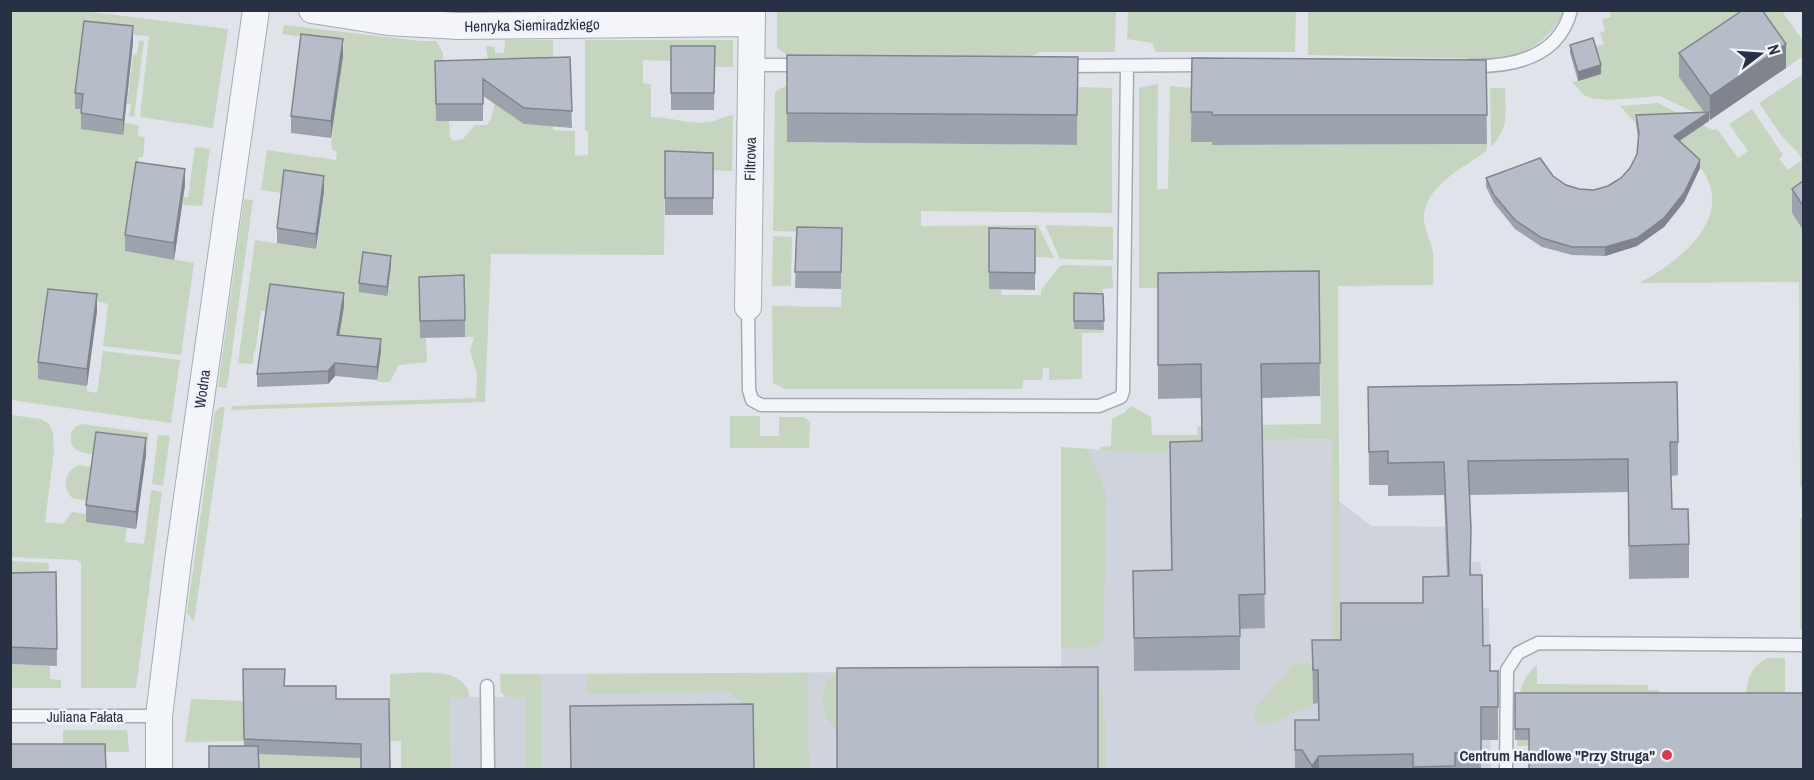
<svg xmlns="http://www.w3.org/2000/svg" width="1814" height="780" viewBox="0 0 1814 780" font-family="'Archivo Narrow',sans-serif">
  <rect width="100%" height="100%" fill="#e0e4ea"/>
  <path fill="#ced3dc" d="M1339,439V501L1371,526L1466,527L1470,531L1471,562H1481L1482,608H1489L1491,769H541V674L1061,671V447L1158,454L1202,441Z
    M450,697H526V769H451Z"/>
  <path fill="#c5d5c0" d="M10,11H83L228,29L213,128L140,117L149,36L131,35L75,108L124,123L139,125L138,136L145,137L143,157H139L125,251L194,263L181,355L103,346L108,304L95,301L63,382L87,386V391L97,393L103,351L180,360L171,423L11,400Z
    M777,11H1116L1115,52H1040L1030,57L786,54L777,48Z
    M1128,11H1296L1295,52H1156L1152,43L1127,39Z
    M1308,11H1564C1552,39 1523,58 1492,59L1308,55Z
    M1609,11H1782L1803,41V56L1786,68L1756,27L1680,76L1710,120L1660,96L1608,100L1591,98L1584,95L1572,82L1601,74L1593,47L1604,44L1600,32L1605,31L1602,19L1611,17Z
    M284,25L420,41H436L443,53V78L437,121H449L450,137L453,141L463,139L475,125H487C503,102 488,71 486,46L495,47V53H504L505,40H553V75L524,124L532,125L553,121V130L575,131V156L588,155V131H585V40H733V67H715V63L643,60V83L651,84V117C671,117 689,125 709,122C717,121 725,116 733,115L732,171L665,168L664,255L491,254L485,402L231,410L232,406L476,398L477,374L470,351L474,337H465L419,294L420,338H426L427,362L399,365L390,382H377L381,351L358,337L319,332L268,311H261L256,347L253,356V364L238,363L255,240L317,249L324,191L283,193L261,190L267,150L336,160L337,151L333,150L331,144L344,43L282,34Z
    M139,40L144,41L134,117L129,116L131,104H127L133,54H137Z
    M1803,74V205L1792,213L1804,230L1803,487H1800L1799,282L1639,283C1677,263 1736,219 1702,170C1696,162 1685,156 1678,148C1673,141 1670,131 1667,123L1636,124L1620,106L1658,103L1713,130L1717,129L1738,158L1748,151L1729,124L1752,109L1783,155L1779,159L1788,170L1802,160L1798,153L1781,135L1759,103Z
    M1158,84L1157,189H1168L1170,86L1192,88L1212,145L1487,144V150L1484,153C1461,169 1423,187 1424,220C1425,231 1431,241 1433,252C1434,263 1433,274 1433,285L1338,286L1340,673L1313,704L1273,723L1255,724V706H1257L1294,664H1333L1332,439L1202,441L1158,454L1100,450V447L1111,446L1112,419L1124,413L1131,406L1151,417L1152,435H1197L1198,426L1321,424L1319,305L1226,287L1139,288V88Z
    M787,85L788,142L1077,145L1078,87L1112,88V213L921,211V226L1038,225L1054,258L1036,257V246L989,245V288L1001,289L1002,295H1041V290L1061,265L1112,266L1113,288L1103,289V302L1074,329L1104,330L1103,333H1082V379L1049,380V368H1043L1042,380H1023L1022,389H785L773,383L772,306L841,307L842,233L773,231L775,92Z
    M1490,88H1505C1505,114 1510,127 1491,147Z
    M195,147L210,149L202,206L183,205L184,197H188Z
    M244,199L253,200L227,388L218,387Z
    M1045,225L1113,227V260L1060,259Z
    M773,236L792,237L791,286H772Z
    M220,407H225L194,622L187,613L215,412Z
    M11,415L41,419L49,424L53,433L54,451L45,522L63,524L72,512L87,514L110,526L127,528L125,542L144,544L151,490L162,492L136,688H81V563L77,560L11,557Z
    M730,416H760V436H779V417H804L810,422L809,448H730Z
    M82,424L149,433L146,455C131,455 82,459 73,447C70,443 71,438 71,433L76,426Z
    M158,435L170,436L163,486L152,484Z
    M1061,447L1087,449L1106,493L1104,637C1098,652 1076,648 1061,648Z
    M79,465L94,467L88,501L72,498C62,487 64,471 79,465Z
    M1800,518H1804L1803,629H1800Z
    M11,561L49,563L48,589L11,590Z
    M1767,658H1785V705H1746C1746,685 1748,668 1767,658Z
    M11,664L50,666V679L61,680V688H11Z
    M1537,665V684L1648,685V690H1659V705L1529,704V746H1517C1518,717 1512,685 1537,665Z
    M837,672H849L837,698V730C824,720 819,699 826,683C828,679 834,675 837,672Z
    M808,673L809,769H753L752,711L728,692L587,694V674Z
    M390,674C414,674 465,664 470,697H450L451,769H401V741H390Z
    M500,674H541V769H526V697H505L501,692Z
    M1095,679C1108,690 1105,751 1105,769H1098V697Z
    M191,699L243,701L244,728L361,741V769H259V741L185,742Z
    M63,730H127L129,752H63Z"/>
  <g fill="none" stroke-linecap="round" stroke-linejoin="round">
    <g stroke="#a5abb5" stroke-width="15">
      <path id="service" d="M752,65H801
        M1062,66L1206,65
        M1470,66C1512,67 1559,58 1571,10
        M748,307L749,390L752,400L761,405L1099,406L1121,397L1123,391L1127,66
        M487,686L488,770
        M10,716H159
        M1506,770L1507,670L1518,653L1538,643L1804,645"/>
    </g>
    <g stroke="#a5abb5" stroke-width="28">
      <path id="minor" d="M312,10L388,22L459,26L752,23
        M748,307L752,10
        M159,770V716L178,561L256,10"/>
    </g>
    <use href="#service" stroke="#f3f5f8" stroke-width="12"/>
    <use href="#minor" stroke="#f3f5f8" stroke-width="26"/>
  </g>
  <path fill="#9da3ac" d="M133,42L123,135L81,129V109H75V93Z
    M1570,45L1601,74L1578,81L1570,53Z
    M671,46H715L714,110H671Z
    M1679,53L1786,68L1710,120L1709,118V121L1680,141L1700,168L1684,202L1664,227L1637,246L1605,256L1572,255L1542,247L1515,229L1494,203L1486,187V178L1553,176L1566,185L1579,189L1594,190L1608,186L1621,178L1630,168L1637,154L1638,138L1636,124V115L1704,112L1679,77Z
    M787,55L1078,57L1077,145L787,142Z
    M343,56L331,138L291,133V116Z
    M570,57L572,128L524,124L483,96V121H436L435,61Z
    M1192,58L1486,60L1487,144L1212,145V142H1191Z
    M665,151L713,153V215H665Z
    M1803,181V230L1792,213V189Z
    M185,185L174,260L125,251V235Z
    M324,191L316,249L277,243V228Z
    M797,227L842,228L841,289L795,288Z
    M989,228L1035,229V290L989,289Z
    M391,265L387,296L359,292V283Z
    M1319,271L1320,396L1261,398L1265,628L1240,629V670L1134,671L1133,571L1171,570L1170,442L1202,441L1201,398L1158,399V273Z
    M419,277L465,320V337L420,338Z
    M1074,293L1103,294L1104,330L1074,329Z
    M344,306L339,336L381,351L377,380L335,376L328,384L257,387V374Z
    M97,311L87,386L38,379V362Z
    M1368,387L1678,442V475L1671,476L1672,509L1689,544V578L1629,579L1628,492L1470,495L1471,575L1483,646L1490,671H1498V740H1481V770H1295V720H1319L1318,703L1313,704L1312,640H1341L1423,603L1447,576L1444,495L1388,496V485H1369Z
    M146,455L136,529L86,522V505Z
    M56,572L57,666L10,664V573Z
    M243,669L284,686L336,699L390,770L361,758L259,754L244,746Z
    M1515,693H1803L1529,740H1515Z"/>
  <path fill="#80848c" d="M133,26V42L123,135V120Z
    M343,39V56L331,138V121Z
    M1786,44V68L1710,120V96Z
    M1601,65V74L1578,81V72Z
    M1709,112V121L1674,144V136Z
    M1700,160V168L1684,202L1664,227L1637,246L1605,256V247Z
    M185,169V185L174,260V243Z
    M324,176V191L316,249V234Z
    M391,256V265L387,296V287Z
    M344,293V306L337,348V335Z
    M97,294V311L87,386V369Z
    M381,339V351L377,380V367Z
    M335,363V376L328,384V371Z
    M146,438V455L136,529V512Z
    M1319,756V770H1312V766Z"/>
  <path fill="#b7bdc8" stroke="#80848c" stroke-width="1.5" d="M1743,10H1762L1786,44L1710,96L1679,53Z
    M84,21L133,26L123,120L81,113L83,94L75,93Z
    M301,34L343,39L331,121L291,116Z
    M1593,38L1601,65L1578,72L1570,45Z
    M671,46H715L714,93H671Z
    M787,55L1078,57L1077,115L787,113Z
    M570,57L572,111L524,108L483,79V104H436L435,61Z
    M1192,58L1486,60L1487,115H1212V112H1191Z
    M1709,112L1674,136L1700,160L1684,193L1664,218L1637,238L1605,247H1572L1542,238L1515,220L1494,195L1486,178L1540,158L1553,176L1566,185L1579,189L1594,190L1608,186L1621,178L1630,168L1637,154L1639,132L1636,115Z
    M665,151L713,153V198H665Z
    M136,162L185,169L174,243L125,235Z
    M284,170L324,176L316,234L277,228Z
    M1803,181V206L1792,189Z
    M797,227L842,228L841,272H795Z
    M989,228L1035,229V273L989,272Z
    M363,252L391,256L387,287L359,283Z
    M1319,271L1320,363L1261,364L1265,594L1239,595L1240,636L1134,638L1133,571L1172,570L1170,442L1202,441L1201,364L1158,365V273Z
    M464,275L465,320L420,321L419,277Z
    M270,284L344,293L337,335L381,339L377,367L335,363L328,371L257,374Z
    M48,289L97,294L87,369L38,362Z
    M1074,293L1103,294L1104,321H1074Z
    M1677,382L1678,442H1670L1672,509H1688L1689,544L1629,546L1628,459L1468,461L1471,529L1470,575H1482L1483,646L1490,645V671H1498V707H1481V753H1455V766L1413,767V754L1319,756L1312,766L1302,750H1295V720H1319L1318,670H1313L1312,640H1341V603H1423V577L1449,576L1444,462L1388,463V451L1369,452L1368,387Z
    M96,432L146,438L136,512L86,505Z
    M56,572L57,649L10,647V573Z
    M1098,667V770H837V668Z
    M243,669H285L284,686H336V699H389L390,770H361V744L244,739Z
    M1515,693H1803V770H1529V729H1515Z
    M753,704L754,770H571L570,706Z
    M10,744H105L106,770H10Z
    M209,746H258L259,770H209Z"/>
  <circle fill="#da3a50" stroke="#f0f3f7" stroke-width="2" cx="1667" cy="755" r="6"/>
  <g text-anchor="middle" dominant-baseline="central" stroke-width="5" stroke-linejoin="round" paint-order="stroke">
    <g font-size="15" fill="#273143" stroke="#f0f3f7">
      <text transform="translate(532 25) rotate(-1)">Henryka Siemiradzkiego</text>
      <text transform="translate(750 159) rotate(-89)">Filtrowa</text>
      <text transform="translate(202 389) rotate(-82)">Wodna</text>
      <text x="85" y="716">Juliana Fałata</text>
    </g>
    <g font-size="15" font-weight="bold" fill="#273143" stroke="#f0f3f7" text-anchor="end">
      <text x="1655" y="755">Centrum Handlowe "Przy Struga"</text>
    </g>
  </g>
  <rect width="1814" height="780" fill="none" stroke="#273143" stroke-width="24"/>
  <g transform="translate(1760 54) rotate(73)" stroke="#f0f3f7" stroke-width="4.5" paint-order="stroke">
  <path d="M0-4.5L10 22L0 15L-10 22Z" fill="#273143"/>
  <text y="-9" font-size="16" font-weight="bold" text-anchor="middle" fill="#273143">N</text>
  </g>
</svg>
